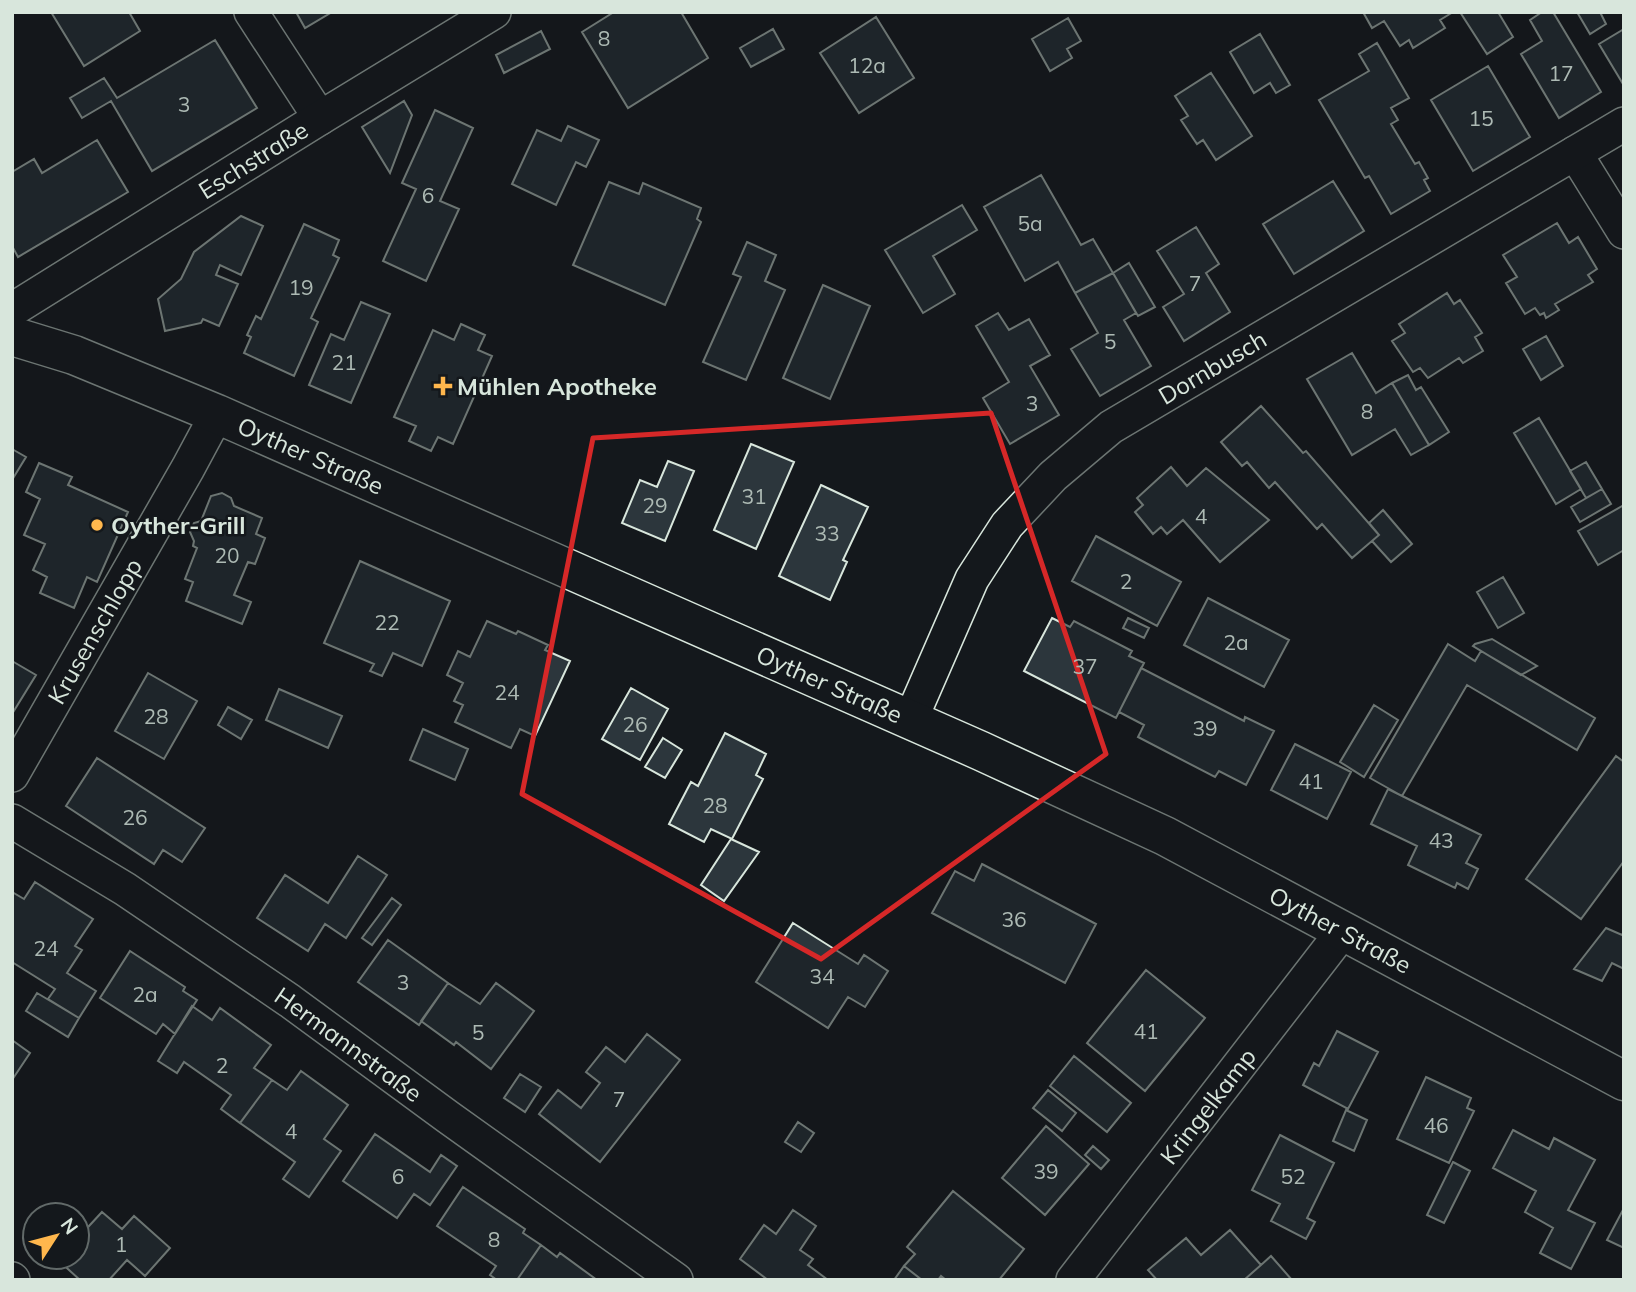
<svg xmlns="http://www.w3.org/2000/svg" width="1636" height="1292" viewBox="0 0 1636 1292" font-family="Mulish,sans-serif">
  <rect width="100%" height="100%" fill="#14181c"/>
  <path fill="#2c363c" stroke="#d8e6dc" stroke-width="2" d="M51,12H129L140,31L84,66Z
    M296,12H332L305,28Z
    M614,12H681L708,58L628,108L582,32Z
    M1363,12H1453L1440,20L1445,28L1413,48L1409,40L1400,46L1384,21L1372,28Z
    M1460,12H1498L1513,37L1487,54Z
    M1542,12H1553L1601,92L1559,118L1521,54L1542,41L1530,20Z
    M1577,12H1600L1606,24L1590,34Z
    M876,17L914,78L859,113L820,53Z
    M1068,18L1081,41L1067,49L1072,58L1050,71L1032,39Z
    M773,29L784,49L751,67L740,48Z
    M1624,29V84H1623L1599,44Z
    M541,31L550,49L504,73L496,55Z
    M1260,34L1290,85L1276,93L1270,83L1254,93L1230,52Z
    M215,40L257,108L152,171L111,101L82,118L70,98L104,78L117,98Z
    M1377,43L1409,98L1391,108L1398,120L1391,124L1415,164L1419,162L1428,178L1424,180L1430,191L1391,214L1369,176L1365,178L1319,100L1369,71L1359,54Z
    M1488,66L1530,137L1473,171L1431,100Z
    M1211,73L1252,136L1216,160L1203,140L1197,144L1181,120L1188,116L1175,96Z
    M404,101L412,115L390,173L362,127Z
    M435,110L473,128L440,201L459,209L426,281L383,261L416,189L402,183Z
    M568,126L599,140L586,167L576,162L556,205L512,184L537,130L561,141Z
    M97,140L128,192L18,257L12,246V172L34,159L42,173Z
    M1041,175L1081,245L1093,239L1113,273L1075,293L1058,262L1025,281L984,207Z
    M1333,181L1364,231L1294,274L1263,224Z
    M609,182L639,194L643,183L701,208L697,219L701,222L665,305L573,265Z
    M962,205L977,230L933,256L955,294L923,313L885,250Z
    M241,216L263,226L241,275L220,265L216,275L238,284L219,326L203,319L201,323L165,331L158,299L181,279L194,252Z
    M1557,223L1569,243L1578,237L1597,269L1588,275L1593,282L1555,304L1559,310L1546,318L1544,313L1540,315L1535,308L1525,314L1506,283L1517,277L1503,255Z
    M304,224L339,240L333,255L339,258L311,318L318,322L294,376L244,353L251,337L247,335L256,316L261,319Z
    M1196,227L1219,264L1206,273L1230,312L1184,341L1163,307L1184,294L1157,251Z
    M747,242L776,255L765,281L785,290L746,380L703,362L741,277L733,274Z
    M1129,263L1155,307L1138,316L1113,273Z
    M1113,273L1136,313L1124,320L1151,366L1100,396L1071,349L1098,333L1075,293Z
    M823,285L870,306L830,399L783,378Z
    M1447,293L1454,304L1460,300L1482,333L1475,337L1483,351L1463,363L1459,358L1428,378L1420,368L1413,372L1392,341L1405,333L1399,324Z
    M361,302L390,314L351,403L309,385L331,334L344,340Z
    M998,313L1009,330L1029,319L1050,355L1030,366L1059,415L1010,444L983,398L1009,382L976,326Z
    M461,324L485,335L478,350L492,356L453,444L438,437L431,451L409,441L416,426L394,417L433,330L454,340Z
    M1546,336L1563,366L1541,380L1523,349Z
    M1352,353L1376,393L1392,383L1429,445L1411,455L1395,429L1352,455L1307,379Z
    M1408,375L1416,390L1421,387L1449,432L1429,445L1392,383Z
    M1261,406L1303,453L1306,451L1379,535L1352,558L1322,524L1317,529L1275,482L1269,488L1247,462L1242,466L1221,442Z
    M1539,418L1581,489L1556,504L1514,433Z
    M751,444L794,462L756,549L714,530Z
    M12,449L26,457L12,480Z
    M668,461L694,471L665,541L622,523L640,480L657,487Z
    M1586,462L1602,489L1586,498L1570,471Z
    M39,463L72,477L68,485L128,512L97,582L87,577L74,608L40,593L47,577L33,570L45,544L24,535L40,499L26,492Z
    M1171,467L1187,486L1206,468L1269,520L1220,562L1183,520L1167,534L1161,527L1153,534L1135,512L1143,505L1137,498Z
    M821,485L868,507L843,560L847,562L830,600L779,576Z
    M1602,489L1611,504L1580,522L1571,507Z
    M222,493L231,498L234,506L262,518L256,534L265,538L255,564L248,562L234,595L251,602L242,624L186,601L193,582L185,579L197,548L193,546L194,541L190,532L194,523L201,521L211,496Z
    M1624,505V550L1598,565L1578,531Z
    M1383,510L1412,544L1391,562L1372,541L1379,535L1369,523Z
    M1096,536L1181,582L1157,626L1072,581Z
    M360,561L450,601L422,666L393,653L382,676L370,671L374,664L324,643Z
    M1503,577L1524,613L1498,628L1477,592Z
    M1208,598L1289,640L1264,687L1184,645Z
    M1052,618L1070,627L1074,621L1132,651L1129,656L1144,663L1116,718L1024,671Z
    M1128,618L1149,628L1144,638L1123,628Z
    M487,621L516,634L518,631L548,645L545,650L570,661L535,736L520,729L511,748L455,722L463,705L454,701L463,683L447,675L458,651L470,657Z
    M1492,639L1537,666L1521,675L1473,646L1475,644Z
    M1448,644L1475,661L1481,651L1595,718L1577,750L1467,685L1402,796L1370,778Z
    M12,661L36,675L12,714Z
    M1141,668L1244,721L1245,717L1274,731L1246,785L1219,771L1215,777L1138,737L1144,725L1119,712Z
    M148,673L197,701L164,759L115,731Z
    M631,688L668,709L640,760L602,739Z
    M279,689L342,716L328,748L266,720Z
    M1374,705L1398,720L1364,777L1340,762Z
    M228,707L252,720L241,739L218,725Z
    M423,729L468,749L455,780L410,760Z
    M725,733L766,754L756,775L763,779L732,839L711,829L704,842L669,824L691,782L698,786Z
    M663,738L682,750L665,778L645,767Z
    M1295,744L1351,772L1327,819L1271,790Z
    M1616,756L1624,762V861L1581,919L1526,879Z
    M97,758L205,828L182,862L163,850L154,864L66,806Z
    M1388,789L1481,835L1466,863L1478,869L1468,889L1457,883L1455,888L1408,865L1417,846L1371,824Z
    M731,839L759,852L724,901L701,885Z
    M358,856L387,875L346,938L325,924L308,951L257,918L285,875L328,903Z
    M982,864L1096,924L1065,983L932,913L955,871L974,881Z
    M35,882L93,919L75,946L82,950L67,973L96,991L79,1018L48,999L55,989L12,962V892L24,899Z
    M392,898L401,905L372,945L362,938Z
    M793,923L858,964L864,955L888,971L865,1007L848,997L828,1028L756,982Z
    M1606,928L1622,935L1624,932V969L1612,963L1602,981L1574,969Z
    M388,940L448,983L419,1025L358,982Z
    M130,951L185,987L183,991L197,1000L175,1034L163,1024L156,1034L100,998Z
    M1146,970L1205,1018L1145,1091L1087,1043Z
    M448,983L480,1004L496,983L534,1011L491,1069L456,1042L454,1045L421,1021Z
    M37,993L79,1018L68,1037L26,1011Z
    M192,1006L212,1020L220,1008L271,1045L254,1068L272,1080L240,1123L221,1109L231,1095L184,1062L177,1073L158,1061Z
    M1337,1031L1378,1052L1348,1109L1303,1085L1314,1063L1319,1066Z
    M647,1034L680,1060L600,1162L539,1114L558,1090L581,1108L600,1083L586,1072L606,1047L625,1062Z
    M12,1040L30,1053L12,1080Z
    M1074,1056L1131,1103L1107,1132L1050,1086Z
    M301,1071L348,1105L324,1139L341,1151L309,1197L283,1179L295,1162L240,1123L272,1080L287,1090Z
    M520,1074L541,1087L525,1112L504,1098Z
    M1426,1077L1471,1098L1467,1108L1474,1111L1449,1163L1397,1139Z
    M1048,1090L1076,1113L1062,1131L1033,1108Z
    M1346,1110L1367,1120L1354,1151L1333,1141Z
    M798,1122L814,1133L801,1152L785,1142Z
    M1046,1126L1089,1164L1045,1215L1002,1178Z
    M1513,1130L1549,1149L1554,1138L1595,1160L1568,1210L1595,1223L1571,1269L1540,1253L1553,1228L1525,1212L1536,1191L1493,1168Z
    M375,1134L430,1172L441,1155L457,1166L430,1205L414,1194L397,1218L343,1181Z
    M1280,1135L1334,1163L1307,1218L1315,1222L1306,1239L1271,1221L1280,1204L1252,1190Z
    M1093,1146L1109,1160L1101,1169L1085,1155Z
    M1453,1162L1470,1171L1444,1223L1427,1215Z
    M463,1187L525,1229L523,1233L541,1245L517,1280H497L490,1275L496,1266L437,1226Z
    M953,1191L1024,1249L999,1280H946L941,1276L938,1280H922L904,1266L915,1254L907,1247Z
    M1624,1208V1248L1607,1240Z
    M793,1210L816,1226L800,1250L813,1259L808,1265L828,1280H768L740,1259L764,1225L776,1234Z
    M102,1212L122,1229L134,1216L170,1248L145,1276L127,1260L109,1280H80L58,1260L61,1257H77V1239Z
    M1230,1230L1261,1265L1244,1280H1157L1148,1270L1186,1238L1201,1255Z
    M541,1245L557,1257L560,1253L597,1280H517Z
    M1271,1256L1292,1280H1244L1261,1265Z
    M904,1266L922,1280H894Z"/>
  <g fill="none" stroke-linecap="round" stroke-linejoin="round">
    <g stroke="#d8e6dc" stroke-width="36">
      <g id="street">
        <path d="M251,12L320,118"/>
        <path d="M1575,153L1624,232"/>
        <path id="s1" d="M12,310L320,118L494,12"/>
        <path id="s2" d="M910,721L972,579L1007,525L1053,476L1111,427L1624,124"/>
        <path id="s3" d="M12,775L188,468L217,414"/>
        <path id="s4" d="M12,821L125,889L290,1001L448,1117L676,1280"/>
        <path d="M12,1279L13,1280"/>
        <path id="s5" d="M1073,1280L1343,931"/>
      </g>
    </g>
    <g stroke="#d8e6dc" stroke-width="41">
      <g id="secondary">
        <path id="s6" d="M12,336L74,355L217,414L981,751L1165,836L1624,1081"/>
      </g>
    </g>
    <use href="#street" stroke="#14181c" stroke-width="33"/>
    <use href="#secondary" stroke="#14181c" stroke-width="38"/>
  </g>
  <path d="M0 0H1636V1292H0ZM991,413L1106,754L821,959L522,794L593,438Z" fill="#14181c" fill-opacity=".55" fill-rule="evenodd"/>
  <path fill="none" stroke="#d62828" stroke-width="5" stroke-linejoin="round" d="M991,413L1106,754L821,959L522,794L593,438Z"/>
  <g fill="#ffb74d" stroke="#14181c" stroke-width="2.5">
    <path d="M439.5 375.5h7v7h7v7h-7v7h-7v-7h-7v-7h7z"/>
    <circle cx="97" cy="525" r="7"/>
  </g>
  <g text-anchor="middle" dominant-baseline="central" stroke-width="5" stroke-linejoin="round" paint-order="stroke">
    <g font-size="21" fill="#adbab4">
      <text x="604" y="38">8</text>
      <text x="867" y="65">12a</text>
      <text x="1561" y="73">17</text>
      <text x="184" y="104">3</text>
      <text x="1481" y="118">15</text>
      <text x="428" y="195">6</text>
      <text x="1030" y="223">5a</text>
      <text x="1195" y="283">7</text>
      <text x="301" y="287">19</text>
      <text x="1110" y="341">5</text>
      <text x="344" y="362">21</text>
      <text x="1032" y="403">3</text>
      <text x="1367" y="411">8</text>
      <text x="754" y="496">31</text>
      <text x="655" y="505">29</text>
      <text x="1201" y="516">4</text>
      <text x="827" y="533">33</text>
      <text x="227" y="555">20</text>
      <text x="1126" y="581">2</text>
      <text x="387" y="622">22</text>
      <text x="1236" y="642">2a</text>
      <text x="1085" y="666">37</text>
      <text x="507" y="692">24</text>
      <text x="156" y="716">28</text>
      <text x="635" y="724">26</text>
      <text x="1205" y="728">39</text>
      <text x="1311" y="781">41</text>
      <text x="715" y="805">28</text>
      <text x="135" y="817">26</text>
      <text x="1441" y="840">43</text>
      <text x="1014" y="919">36</text>
      <text x="46" y="948">24</text>
      <text x="822" y="976">34</text>
      <text x="403" y="982">3</text>
      <text x="145" y="994">2a</text>
      <text x="1146" y="1031">41</text>
      <text x="478" y="1032">5</text>
      <text x="222" y="1065">2</text>
      <text x="619" y="1099">7</text>
      <text x="1436" y="1125">46</text>
      <text x="291" y="1131">4</text>
      <text x="1046" y="1171">39</text>
      <text x="398" y="1176">6</text>
      <text x="1293" y="1176">52</text>
      <text x="494" y="1239">8</text>
      <text x="121" y="1244">1</text>
    </g>
    <g font-size="24" fill="#d8e6dc" stroke="#14181c">
      <text stroke="none"><textPath href="#s1" startOffset="284">Eschstraße</textPath></text>
      <text stroke="none"><textPath href="#s2" startOffset="480">Dornbusch</textPath></text>
      <text stroke="none"><textPath href="#s6" startOffset="322">Oyther Straße</textPath></text>
      <text stroke="none"><textPath href="#s3" startOffset="166">Krusenschlopp</textPath></text>
      <text stroke="none"><textPath href="#s6" startOffset="889">Oyther Straße</textPath></text>
      <text stroke="none"><textPath href="#s6" startOffset="1456">Oyther Straße</textPath></text>
      <text stroke="none"><textPath href="#s4" startOffset="404">Hermannstraße</textPath></text>
      <text stroke="none"><textPath href="#s5" startOffset="220">Kringelkamp</textPath></text>
    </g>
    <g font-size="24" font-weight="bold" fill="#d8e6dc" stroke="#14181c" text-anchor="start">
      <text x="457" y="386">Mühlen Apotheke</text>
      <text x="111" y="525">Oyther-Grill</text>
    </g>
  </g>
  <rect width="1636" height="1292" fill="none" stroke="#d8e6dc" stroke-width="28"/>
  <g transform="translate(56 1236) rotate(54)"><circle r="33" fill="#14181c" stroke="#626a69" stroke-width="2"/>
  <path d="M0-5L12 26L0 18L-12 26Z" fill="#ffb74d"/>
  <text y="-10" font-size="19" font-weight="bold" text-anchor="middle" fill="#d8e6dc">N</text>
  </g>
</svg>
